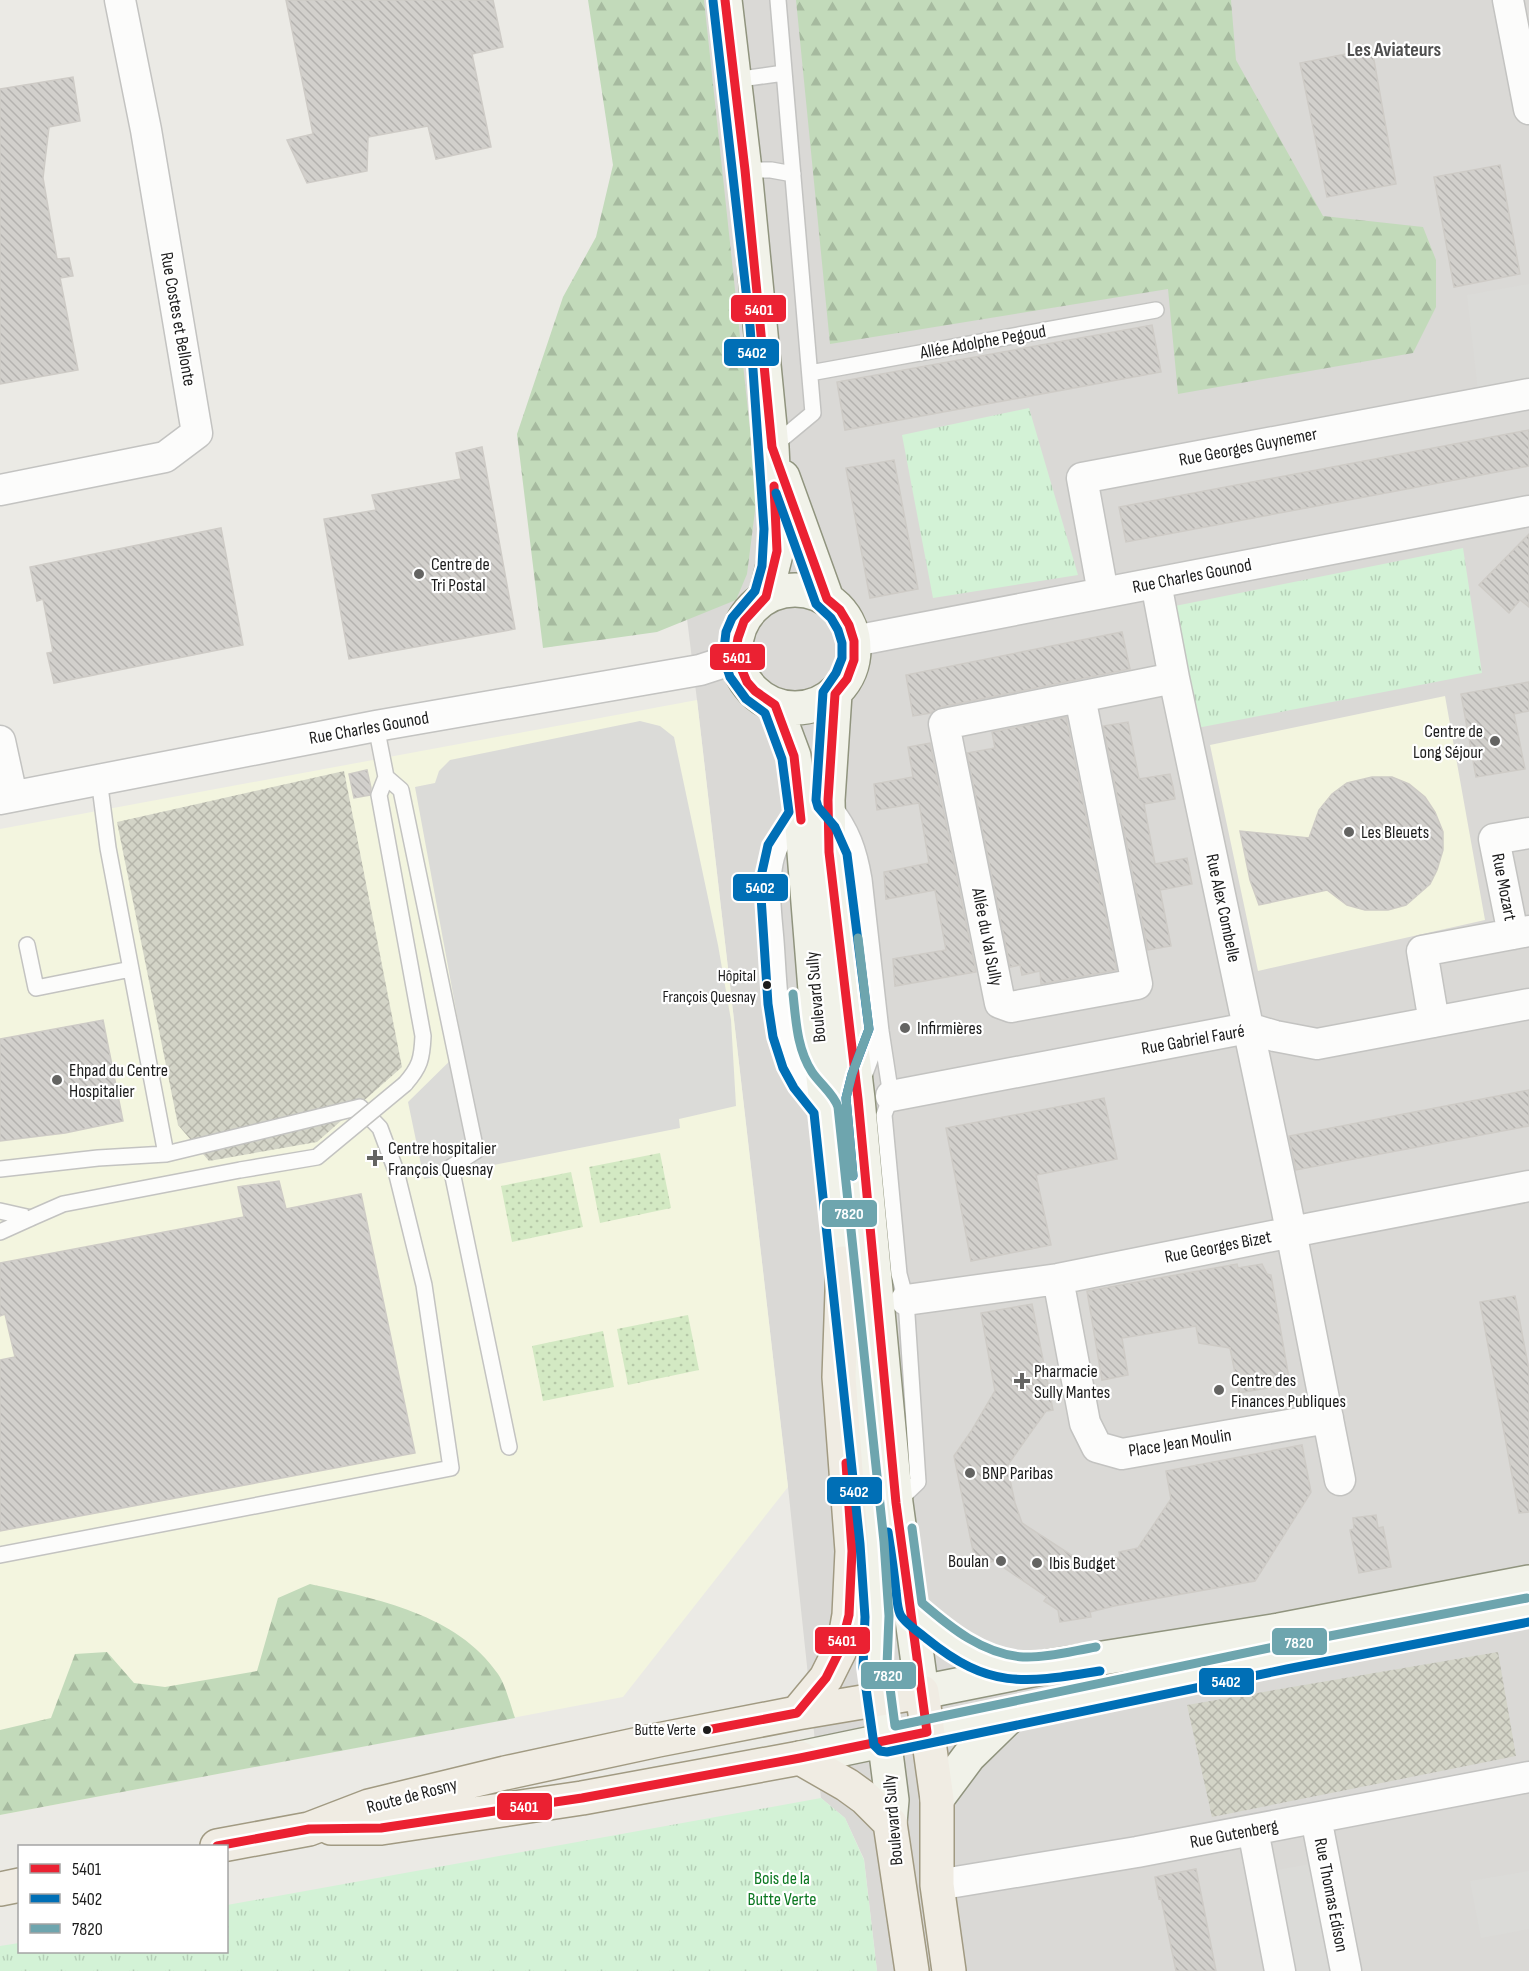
<svg xmlns="http://www.w3.org/2000/svg" width="1529" height="1971" viewBox="0 0 1529 1971" font-family="'Sofia Sans Condensed',sans-serif">
  <defs>
    <pattern id="construction-cross-hatch" width="8" height="8" patternUnits="userSpaceOnUse" patternTransform="scale(1.5)"><rect width="8" height="8" fill="#d3d4c7"/><path d="M0 0l8 8M0 8l8-8" fill="none" stroke="#b5b5aa"/></pattern>
    <pattern id="grass-dots" width="8" height="8" patternUnits="userSpaceOnUse" patternTransform="scale(1.5)"><rect width="8" height="8" fill="#d3e9c3"/><path d="M2 2h.1M6 6h.1" fill="none" stroke="#b5c7a7" stroke-width="1.8" stroke-linecap="round"/></pattern>
    <pattern id="forest-firs" width="22" height="20" patternUnits="userSpaceOnUse" patternTransform="scale(1.5)"><rect width="22" height="20" fill="#c2daba"/><path d="M5 1l3.5 6h-7zM16 11l3.5 6h-7z" fill="#a6ba9f"/></pattern>
    <pattern id="park-tufts" width="24" height="20" patternUnits="userSpaceOnUse" patternTransform="scale(1.5)"><rect width="24" height="20" fill="#d3f2d6"/><path d="M3 7l-1-3M5 7V3M7 7l1-3M15 17l-1-3M17 17v-4M19 17l1-3" fill="none" stroke="#b5cfb7"/></pattern>
    <pattern id="building-back-hatch" width="6" height="6" patternUnits="userSpaceOnUse" patternTransform="scale(1.5)"><rect width="6" height="6" fill="#d2d0cc"/><path d="M-1 5l2 2M0 0l6 6M5-1l2 2" fill="none" stroke="#b4b2af"/></pattern>
  </defs>
  <rect width="100%" height="100%" fill="#ebeae5"/>
  <path fill="#dad9d6" d="M611,0H1529V1971H877L864,1859L845,1818L821,1798L788,1487L697,700Z"/>
  <path fill="#f3f5df" d="M1445,696L1485,920L1258,971L1210,745Z
    M697,700L788,1487L623,1697L0,1815V829Z"/>
  <path fill="url(#construction-cross-hatch)" d="M344,771L402,1067L317,1142L209,1161L178,1125L117,822Z
    M1498,1652L1516,1756L1212,1817L1187,1705Z"/>
  <path fill="url(#grass-dots)" d="M660,1153L671,1208L600,1223L589,1167Z
    M571,1172L583,1227L512,1242L501,1186Z
    M688,1315L699,1370L628,1385L617,1329Z
    M603,1331L614,1387L543,1401L532,1346Z"/>
  <path fill="url(#forest-firs)" d="M588,0H704L757,495L747,574L736,600L657,632L543,648L517,434L563,297L596,237L613,165Z
    M796,0H1231L1236,60L1323,216L1423,227L1436,260V307L1413,353L1178,394L1168,289L830,344Z
    M310,1584C377,1599 457,1614 498,1674C506,1686 510,1704 515,1718L0,1815V1730L51,1718L75,1654L107,1652L134,1683L165,1687L257,1671L278,1598Z"/>
  <path fill="url(#park-tufts)" d="M1029,408L1078,575L933,598L902,435Z
    M1463,548L1482,673L1197,728L1170,607Z
    M821,1798L845,1818L864,1860L877,1971H0V1946L19,1943L20,1952H226L227,1905Z"/>
  <path fill="#dbdbd8" d="M1529,284V382L1478,391L1467,295Z
    M640,721L660,726L674,737L718,945L731,1020L736,1106L679,1119L680,1128L424,1179L408,1102L463,1048L415,787L435,783L439,771L450,760Z
    M1316,1863L1338,1971H1291L1271,1871Z
    M1529,1871V1929L1481,1938L1470,1881Z"/>
  <path fill="url(#building-back-hatch)" stroke="#cecbc6" stroke-width="1.5" d="M286,0H493L503,47L472,54L491,147L436,159L428,126L368,137L367,171L307,183L287,140L313,134Z
    M1372,49L1396,184L1327,197L1300,63Z
    M73,77L80,121L49,127L43,178L57,259L69,258L73,276L60,278L78,370L0,384V89Z
    M1500,165L1520,274L1454,287L1434,177Z
    M1152,325L1161,372L845,430L837,382Z
    M1529,430V466L1126,542L1119,507Z
    M482,447L515,629L349,659L324,519L376,510L372,495L461,479L456,453Z
    M894,460L918,589L870,598L846,468Z
    M221,528L243,645L54,683L47,653L53,652L43,599L37,601L30,567Z
    M1529,534V607L1520,600L1509,613L1479,585Z
    M1122,632L1130,669L941,707L931,713L913,716L906,675Z
    M1529,682V711L1514,714L1525,769L1476,777L1461,694Z
    M1066,717L1117,970L1041,984L1040,971L1022,975L1020,965L1010,967L967,753L995,748L992,732Z
    M1128,722L1139,779L1170,774L1173,787L1175,799L1144,804L1155,864L1187,858L1192,884L1160,890L1171,946L1148,950L1103,726Z
    M930,743L976,972L895,986L893,959L946,950L935,890L886,899L884,872L929,863L919,803L877,810L874,784L913,777L908,747Z
    M367,770L371,788L370,795L354,798L349,774Z
    M1372,777H1392L1409,784L1425,797L1435,812L1443,832V850L1437,870L1430,884L1406,905L1388,910H1365L1347,905L1327,890L1259,905L1250,880L1240,831L1309,838L1319,810L1332,794L1347,783Z
    M103,1020L123,1121L65,1133L0,1141V1039Z
    M1529,1090V1126L1296,1170L1289,1136Z
    M1104,1098L1117,1159L1036,1175L1051,1245L971,1261L946,1128Z
    M279,1181L286,1209L361,1194L415,1453L0,1531V1360L15,1357L5,1314L0,1316V1263L244,1217L238,1187Z
    M1237,1264L1238,1268L1262,1264L1267,1274L1271,1275L1290,1384L1239,1393L1230,1348L1199,1343L1196,1326L1122,1338L1128,1375L1102,1380L1087,1291Z
    M1515,1296L1529,1370V1512L1519,1513L1480,1302Z
    M1032,1304L1053,1410L1046,1411L1007,1466L1015,1503L1022,1523L1085,1564L1120,1557L1119,1552L1138,1548L1171,1499L1166,1471L1302,1445L1311,1492L1255,1581L1114,1606L1090,1612L1091,1617L1060,1622L1058,1610L1044,1601L1047,1597L994,1561L976,1566L954,1456L972,1430L995,1391L981,1313Z
    M1376,1515L1378,1528L1383,1527L1391,1567L1359,1573L1350,1530L1354,1529L1353,1518Z
    M1196,1869L1203,1904L1216,1971H1176L1161,1898L1159,1899L1155,1877Z"/>
  <g fill="none" stroke-linecap="round" stroke-linejoin="round">
    <g stroke="#c3c3c1" stroke-width="18">
      <path id="lane" d="M734,80L784,73
        M745,170H771L793,174
        M810,373L1156,310
        M772,447L813,413L778,0
        M376,726L386,777L401,790L476,1151L451,1167L509,1447
        M386,777L379,795L423,1036C422,1059 420,1067 405,1084
        M99,779L108,848L166,1154
        M833,805C852,829 859,850 864,879L881,1031L891,1096L884,1115L899,1274L906,1300L918,1482L896,1503
        M797,820C788,833 778,847 775,864C770,889 774,916 776,941C779,980 779,1022 792,1059C798,1075 808,1088 820,1100
        M27,945L36,988L131,969
        M863,1079L880,1033
        M0,1169L98,1158L166,1154L360,1107L380,1128L396,1171L424,1285L451,1468L0,1555
        M0,1211L31,1218
        M0,1232L31,1218"/>
    </g>
    <g stroke="#c3c3c1" stroke-width="33">
      <path id="street" d="M1508,0L1529,109
        M0,490L165,457L197,433L146,130L120,0
        M1156,583L1174,678L1286,1206L1340,1480
        M1103,593L1082,478L1529,394
        M854,641L1529,511
        M1080,697L1137,984L1011,1007L1000,1003L944,724L1174,678
        M0,741L12,796
        M0,799L376,726L700,670L737,658
        M1513,934L1494,839L1529,833
        M1434,1022L1422,951L1529,931
        M891,1096L1248,1028L1275,1036L1317,1044L1529,1004
        M1058,1279L1085,1423L1097,1447L1122,1454L1328,1418
        M906,1300L1058,1279L1312,1228L1529,1186
        M1316,1818L1346,1971
        M1253,1830L1280,1971
        M937,1885L1137,1852L1529,1777"/>
    </g>
    <g stroke="#90947e" stroke-width="36">
      <path id="secondary" d="M725,0L745,170L772,447L777,550L765,598
        M783,477L827,599
        M736 649a59 59 0 1 1 118 0a59 59 0 1 1-118 0Z
        M835,694L828,800L829,852L858,1099L896,1503L922,1692L1052,1666L1279,1630L1529,1582
        M775,705L794,756L801,815L819,1040L846,1291
        M853,1355L872,1543L877,1617L875,1666L892,1800L890,1823
        M911,1609C942,1637 975,1667 1019,1668
        M800,1758L1285,1657L1529,1610
        M937,1799L969,1756L1010,1716"/>
    </g>
    <g stroke="#a19a82" stroke-width="36">
      <path id="primary" d="M797,1713L826,1678L840,1650L846,1632L849,1615L852,1551L839,1377L843,1263
        M331,1828H381L582,1798L800,1758L847,1785L865,1798L890,1823L912,1971
        M217,1846L309,1829L369,1806L505,1773L658,1740L797,1713L922,1692L937,1799V1885L949,1971
        M0,1889L20,1885"/>
    </g>
    <use href="#lane" stroke="#fcfcfb" stroke-width="15"/>
    <use href="#street" stroke="#fcfcfb" stroke-width="30"/>
    <use href="#secondary" stroke="#f1f2e9" stroke-width="33"/>
    <use href="#primary" stroke="#f0ece3" stroke-width="33"/>
    <g stroke="#c3c3c1" stroke-width="18" stroke-linecap="butt">
      <path id="lane-bridge" d="M31,1218L63,1204L240,1170L317,1157L405,1084"/>
    </g>
    <use href="#lane-bridge" stroke="#fcfcfb" stroke-width="15"/>
    <g stroke="#fff" stroke-width="14">
      <path id="bus-1" d="M774,486L777,551L766,597L744,621L738,638L736,650L738,661L747,682L755,691L775,705L794,756L801,820
        M707,1730L797,1713L826,1678L840,1650L849,1615L852,1551L846,1463
        M217,1846L309,1829L381,1828L582,1798L800,1758L927,1732L896,1503L858,1099L829,852L828,800L835,694L847,679L854,660V641L849,625L840,610L827,599L772,447L745,170L725,0"/>
    </g>
    <g stroke="#fff" stroke-width="14">
      <path id="bus-2" d="M713,1L750,326L764,529L762,566L755,591L732,618L726,632L724,649L725,662L730,677L746,699L765,713L782,759L789,812L768,845L760,881L768,1004L773,1037L783,1068L794,1088L814,1113L860,1544L865,1617L863,1667L874,1745L880,1751L887,1752L1287,1669L1529,1622
        M776,493L816,604L831,618L838,630L842,643V658L836,673L823,692L816,800L818,807L835,827L847,854L869,1029L852,1074L846,1098L853,1176
        M888,1532C891,1551 894,1571 896,1591C897,1598 897,1607 900,1614C904,1623 919,1632 927,1639C990,1690 1025,1683 1100,1671"/>
    </g>
    <g stroke="#fff" stroke-width="14">
      <path id="bus-3" d="M793,994C796,1021 797,1049 812,1072C820,1084 834,1094 838,1107L884,1542L889,1616L887,1665L895,1726L1283,1645L1527,1598
        M853,1176L846,1098L852,1074L869,1029L858,938
        M912,1528L922,1603C951,1628 983,1654 1023,1657C1047,1658 1072,1651 1096,1647"/>
    </g>
    <use href="#bus-1" stroke="#eb2132" stroke-width="9"/>
    <use href="#bus-2" stroke="#006fb6" stroke-width="9"/>
    <use href="#bus-3" stroke="#6ea5ae" stroke-width="9"/>
  </g>
  <g fill="#646462" stroke="#fff" stroke-width="2">
    <circle cx="419" cy="574" r="6"/>
    <circle cx="1495" cy="741" r="6"/>
    <circle cx="1349" cy="832" r="6"/>
    <circle cx="905" cy="1028" r="6"/>
    <circle cx="57" cy="1080" r="6"/>
    <path d="M372 1149h6v6h6v6h-6v6h-6v-6h-6v-6h6z"/>
    <path d="M1019 1372h6v6h6v6h-6v6h-6v-6h-6v-6h6z"/>
    <circle cx="1219" cy="1390" r="6"/>
    <circle cx="970" cy="1473" r="6"/>
    <circle cx="1001" cy="1561" r="6"/>
    <circle cx="1037" cy="1563" r="6"/>
  </g>
  <g fill="#1c1c1c" stroke="#fff" stroke-width="2">
    <circle cx="767" cy="985" r="5"/>
    <circle cx="707" cy="1730" r="5"/>
  </g>
  <g text-anchor="middle" dominant-baseline="central" stroke-width="4.5" stroke-linejoin="round" paint-order="stroke">
    <g font-size="16" fill="#1c1c1c" stroke="#fff" text-anchor="end">
      <text x="756" y="976">Hôpital<tspan x="756" dy="21">François Quesnay</tspan></text>
      <text x="696" y="1730">Butte Verte</text>
    </g>
    <g font-size="18" fill="#1c1c1c" stroke="#fff">
      <text transform="translate(178 319) rotate(80)">Rue Costes et Bellonte</text>
      <text transform="translate(983 342) rotate(-10)">Allée Adolphe Pegoud</text>
      <text transform="translate(1248 447) rotate(-11)">Rue Georges Guynemer</text>
      <text transform="translate(1192 576) rotate(-11)">Rue Charles Gounod</text>
      <text transform="translate(369 728) rotate(-10)">Rue Charles Gounod</text>
      <text transform="translate(1504 887) rotate(79)">Rue Mozart</text>
      <text transform="translate(1223 908) rotate(78)">Rue Alex Combelle</text>
      <text transform="translate(987 937) rotate(79)">Allée du Val Sully</text>
      <text transform="translate(816 997) rotate(-95)">Boulevard Sully</text>
      <text transform="translate(1193 1040) rotate(-10)">Rue Gabriel Fauré</text>
      <text transform="translate(1218 1247) rotate(-11)">Rue Georges Bizet</text>
      <text transform="translate(1180 1443) rotate(-9)">Place Jean Moulin</text>
      <text transform="translate(412 1796) rotate(-15)">Route de Rosny</text>
      <text transform="translate(893 1820) rotate(-95)">Boulevard Sully</text>
      <text transform="translate(1234 1834) rotate(-11)">Rue Gutenberg</text>
      <text transform="translate(1331 1895) rotate(79)">Rue Thomas Edison</text>
    </g>
    <g font-size="18" fill="#1c1c1c" stroke="#fff" text-anchor="start">
      <text x="431" y="564">Centre de<tspan x="431" dy="21">Tri Postal</tspan></text>
      <text x="1483" y="731" text-anchor="end">Centre de<tspan x="1483" dy="21">Long Séjour</tspan></text>
      <text x="1361" y="832">Les Bleuets</text>
      <text x="917" y="1028">Infirmières</text>
      <text x="69" y="1070">Ehpad du Centre<tspan x="69" dy="21">Hospitalier</tspan></text>
      <text x="388" y="1148">Centre hospitalier<tspan x="388" dy="21">François Quesnay</tspan></text>
      <text x="1034" y="1371">Pharmacie<tspan x="1034" dy="21">Sully Mantes</tspan></text>
      <text x="1231" y="1380">Centre des<tspan x="1231" dy="21">Finances Publiques</tspan></text>
      <text x="982" y="1473">BNP Paribas</text>
      <text x="989" y="1561" text-anchor="end">Boulan</text>
      <text x="1049" y="1563">Ibis Budget</text>
    </g>
    <g font-size="18" fill="#0d7822" stroke="#fff">
      <text x="782" y="1878">Bois de la<tspan x="782" dy="21">Butte Verte</tspan></text>
    </g>
    <g font-size="20" font-weight="bold" fill="#4f4f4f" stroke="#fff">
      <text x="1394" y="50">Les Aviateurs</text>
    </g>
  </g>
  <g stroke="#fff" stroke-width="2">
    <rect x="730" y="294" width="57" height="29" rx="6" fill="#eb2132"/>
    <rect x="723" y="338" width="57" height="29" rx="6" fill="#006fb6"/>
    <rect x="709" y="643" width="57" height="28" rx="6" fill="#eb2132"/>
    <rect x="732" y="873" width="57" height="29" rx="6" fill="#006fb6"/>
    <rect x="821" y="1199" width="57" height="29" rx="6" fill="#6ea5ae"/>
    <rect x="826" y="1476" width="57" height="29" rx="6" fill="#006fb6"/>
    <rect x="814" y="1626" width="57" height="29" rx="6" fill="#eb2132"/>
    <rect x="1271" y="1627" width="57" height="29" rx="6" fill="#6ea5ae"/>
    <rect x="860" y="1661" width="57" height="29" rx="6" fill="#6ea5ae"/>
    <rect x="1198" y="1667" width="57" height="29" rx="6" fill="#006fb6"/>
    <rect x="496" y="1792" width="57" height="29" rx="6" fill="#eb2132"/>
  </g>
  <g font-size="16" text-anchor="middle" font-weight="bold" fill="#fff">
    <text x="759" y="315">5401</text>
    <text x="752" y="358">5402</text>
    <text x="737" y="663">5401</text>
    <text x="760" y="893">5402</text>
    <text x="849" y="1219">7820</text>
    <text x="854" y="1497">5402</text>
    <text x="842" y="1646">5401</text>
    <text x="1299" y="1648">7820</text>
    <text x="888" y="1681">7820</text>
    <text x="1226" y="1687">5402</text>
    <text x="524" y="1812">5401</text>
  </g>
  <rect x="18" y="1845" width="210" height="108" fill="#ffffff" stroke="#a4a4a4" stroke-width="1.5"/>
  <rect x="30" y="1864" width="30" height="9" fill="#eb2132" stroke="#a4a4a4" stroke-width="1.5"/>
  <text x="72" y="1875" font-size="18" fill="#1c1c1c">5401</text>
  <rect x="30" y="1894" width="30" height="9" fill="#006fb6" stroke="#a4a4a4" stroke-width="1.5"/>
  <text x="72" y="1905" font-size="18" fill="#1c1c1c">5402</text>
  <rect x="30" y="1924" width="30" height="9" fill="#6ea5ae" stroke="#a4a4a4" stroke-width="1.5"/>
  <text x="72" y="1935" font-size="18" fill="#1c1c1c">7820</text>
</svg>
